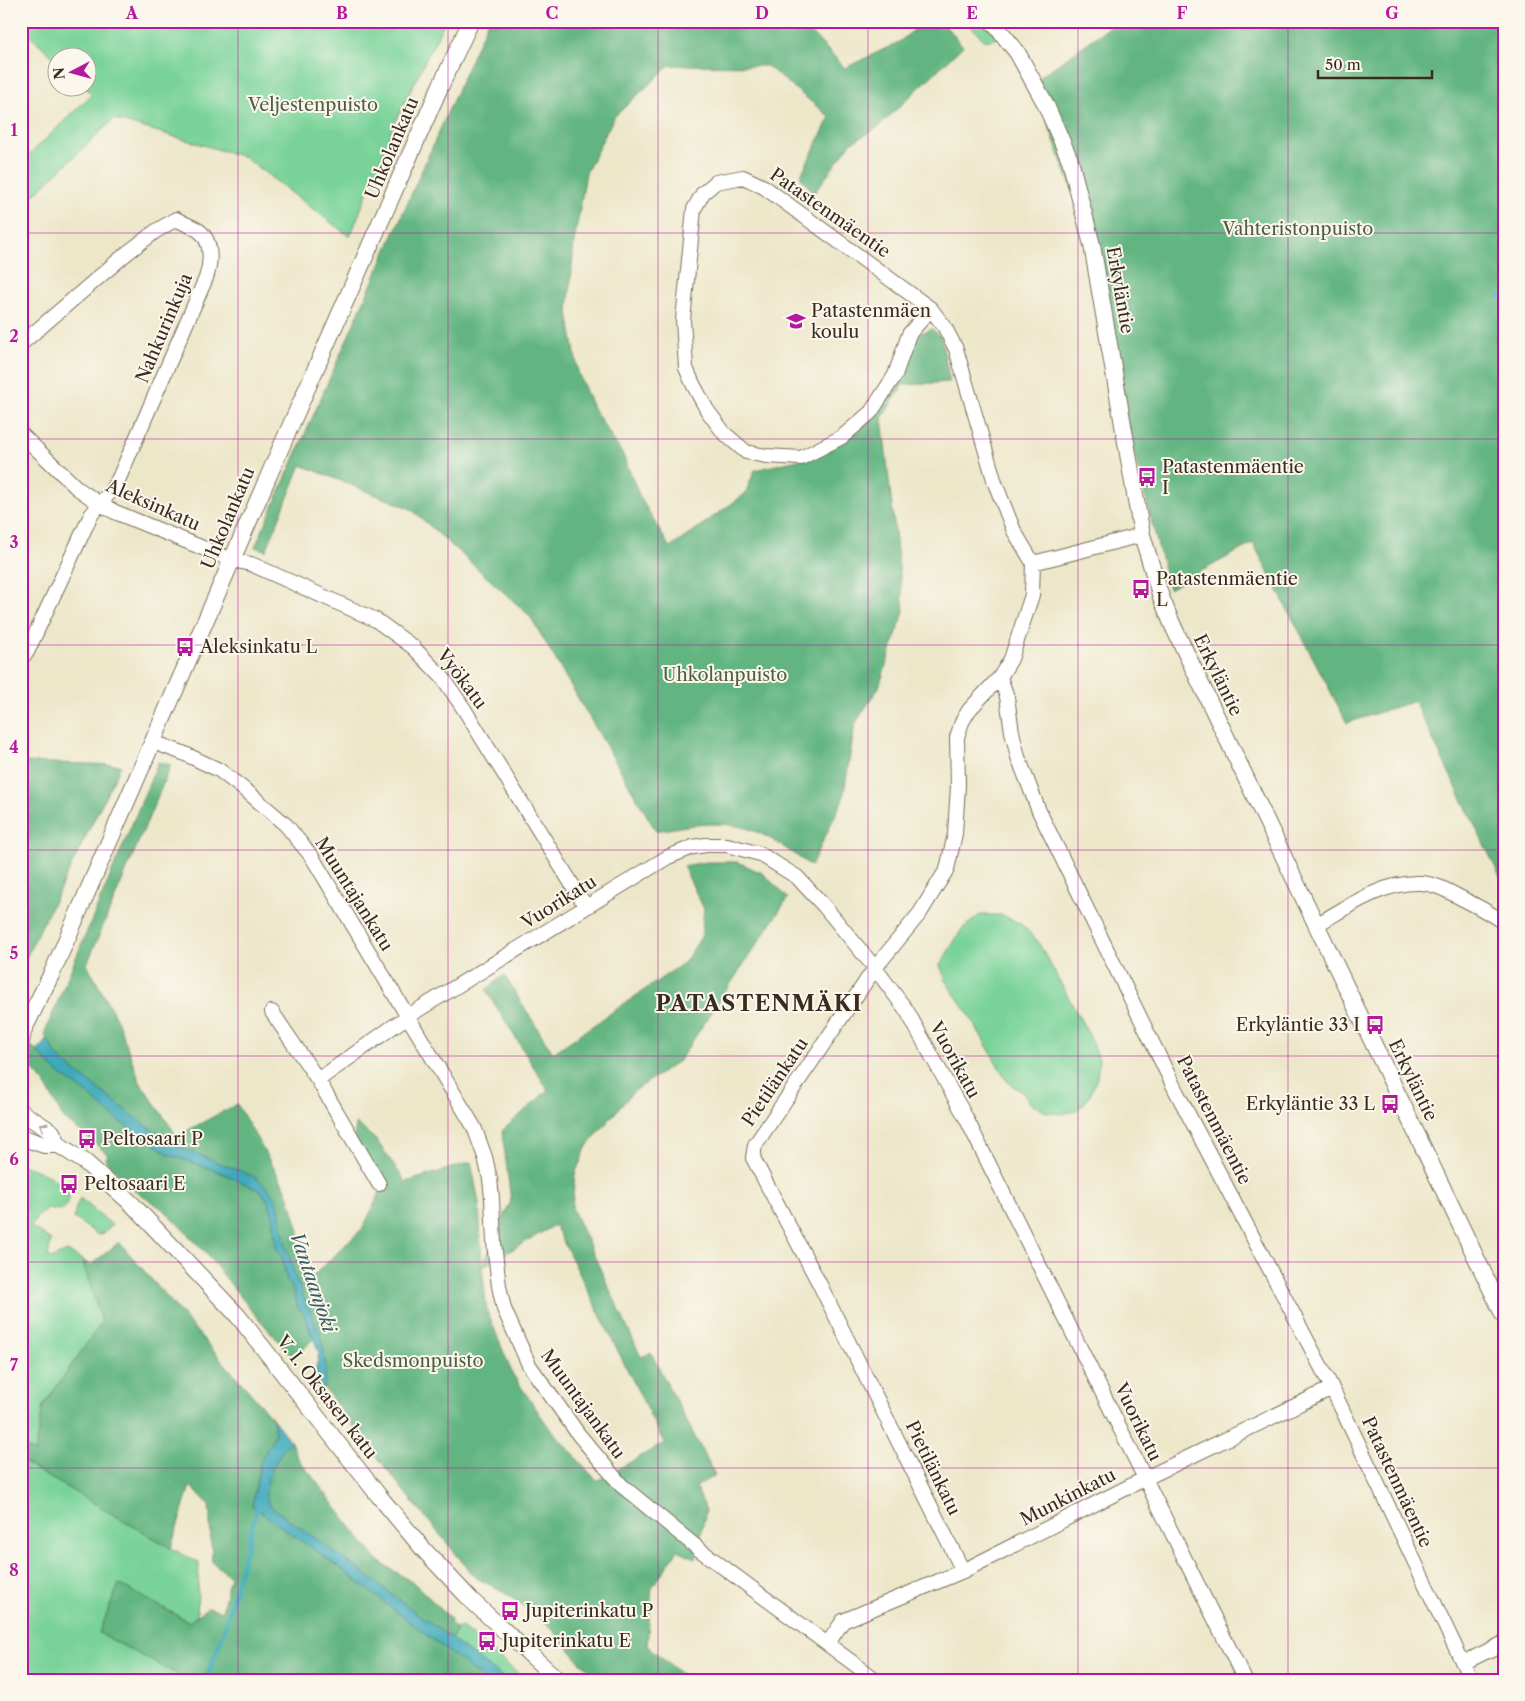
<svg xmlns="http://www.w3.org/2000/svg" width="1525" height="1701" viewBox="0 0 1525 1701" font-family="'Libre Caslon Text',serif">
  <rect width="100%" height="100%" fill="#fbf7ec"/>
  <filter id="ink" filterUnits="userSpaceOnUse"><feTurbulence type="fractalNoise" baseFrequency=".02" numOctaves="2"/><feDisplacementMap in="SourceGraphic" scale="10" xChannelSelector="R" yChannelSelector="G"/><feConvolveMatrix kernelMatrix="1 2 1 2 8 2 1 2 1" color-interpolation-filters="sRGB"/></filter>
  <filter id="wash" filterUnits="userSpaceOnUse"><feTurbulence type="fractalNoise" baseFrequency=".0096" numOctaves="4" result="noise"/><feDisplacementMap in="SourceGraphic" scale="20" xChannelSelector="R" yChannelSelector="G"/><feGaussianBlur stdDeviation="1.12" result="paint"/><feColorMatrix in="noise" values="0 0 0 0 0 0 0 0 0 0 0 0 0 0 0 0 0 1.4 0 .05"/><feComposite in="paint" operator="in"/></filter>
  <g filter="url(#wash)">
    <rect width="100%" height="100%" fill="#ede7ca"/>
    <path fill="#79d399" stroke="#5a7e5c" d="M21,21H445L395,122L350,237L244,157L114,119L21,207V163L92,94L85,88H88V58H58L57,61L21,27Z
      M966,21H983L998,38L985,41Z
      M980,915H1002L1021,924L1037,940L1089,1035L1099,1059L1097,1078L1088,1099L1077,1111L1061,1114L1046,1112L1031,1104L1023,1093L1007,1081L971,1018L947,983L940,965L962,929Z
      M21,1165C34,1168 65,1181 69,1195C70,1201 66,1206 63,1210L48,1209L37,1217L31,1227L51,1240L48,1256L51,1259L67,1251L82,1260L102,1322L43,1406L35,1453L21,1445Z
      M80,1198L112,1225L104,1233L98,1235L74,1218L76,1207Z
      M21,1461L171,1548L199,1563L197,1616L190,1622L119,1584L99,1633L188,1680H21Z
      M460,1626L463,1628L526,1680H506L451,1639Z"/>
    <path fill="#62b581" stroke="#4e7050" fill-rule="evenodd" d="M488,21H802L801,22L845,68L899,42L925,21H941L963,46L877,128L851,143L814,193L800,177L830,117L767,66L670,65L614,117L586,173L574,243L568,312L578,372L593,408L623,455L640,497L670,548L745,494L755,470L819,455L852,429L858,432L881,408L916,335L932,329L941,337L950,382L903,385L882,418L904,611L879,687L855,724L843,799L811,866C795,855 777,841 759,833C726,818 691,825 656,831L530,616L411,509L301,465L266,551L255,547Z
      M1118,21H1504V885L1414,701L1347,723L1253,543L1169,589L1115,378L1092,245L1033,82Z
      M21,762L121,765L21,968Z
      M158,762L171,765L87,964L118,1022L140,1082L177,1136L237,1104L287,1191L299,1231L298,1251L311,1278L363,1228L380,1192L353,1146L356,1123L377,1141L406,1182L471,1162L479,1203L482,1266L511,1201L502,1131L548,1090L486,990L504,975L553,1053L685,962L701,937L704,909L683,866L707,862H738L764,874L788,898L679,1061L633,1092L587,1146L575,1174L572,1208L641,1357L651,1353L715,1475L696,1487L706,1510L696,1559L678,1550L652,1588L647,1646L689,1680H603L580,1662L552,1629L508,1595L475,1577L406,1494L324,1388L326,1367L308,1309L296,1279L268,1188L255,1177L169,1143L68,1066L57,1056L44,1034ZM555,1225L664,1443L597,1481L548,1426L513,1375L487,1311L482,1267Z
      M31,1045L57,1072L84,1091L146,1139L170,1155L222,1173L261,1191L269,1203L273,1217L276,1247L282,1256L287,1280L293,1290L298,1308L304,1314L313,1339L294,1359L253,1312L204,1251L164,1210L127,1185L105,1159L108,1155L89,1138L63,1118L45,1084L25,1061Z
      M119,1242L273,1419L275,1434L261,1460L252,1506L340,1568L485,1680H188L99,1633L119,1584L189,1622L208,1607L222,1611L230,1576L212,1562L209,1504L190,1486L171,1548L21,1461V1445L35,1453L43,1406L102,1322L82,1260L91,1265Z
      M291,1442L297,1457L378,1561L415,1584L452,1620L450,1623L457,1629L451,1639L269,1505C268,1501 265,1497 266,1493C266,1478 279,1451 291,1442Z"/>
    <path fill="#3daabc" stroke="#3c6a6d" d="M47,1039L57,1056L68,1066L169,1143L255,1177L268,1188L278,1203L285,1242L296,1279L322,1338L326,1367L324,1388H316L308,1378L315,1373L319,1353L304,1314L298,1308L293,1290L287,1280L282,1256L276,1247L273,1217L269,1203L261,1191L222,1173L170,1155L116,1119L84,1091L57,1072L37,1051Z
      M273,1419L291,1442C279,1451 266,1478 266,1493C265,1497 268,1501 269,1505L377,1583L506,1680H485L340,1568L252,1506L261,1460L275,1434Z"/>
    <g fill="none" stroke-linecap="round" stroke-linejoin="round">
      <path stroke="#3daabc" stroke-width="4.5" d="M1499,296L1504,297
        M206,1680L223,1633L258,1506"/>
    </g>
  </g>
  <g filter="url(#ink)">
    <g fill="none" stroke-linecap="round" stroke-linejoin="round">
      <g stroke="#796c5a" stroke-width="16">
        <path id="minor" d="M931,309L909,334L895,375L871,412L842,437L801,458L766,456L746,452L724,433L707,410L693,384L686,368L683,320L694,209L703,193L716,182L743,177L764,187L931,309L944,326L956,349L995,483L1014,531L1033,563L1032,595L1011,659L1000,677L1007,697L1012,732L1018,757L1039,811L1176,1091L1330,1384L1471,1680
          M21,344L127,253L156,231L176,219C183,223 191,226 198,230C213,240 211,264 206,278L119,478L110,492L91,515L27,652L21,658
          M21,434L77,488L100,504L115,512L232,560L251,564L376,620L413,647L443,678L464,709L586,907
          M1033,563L1142,535
          M153,742L183,753L219,770L250,794L286,825L312,857L474,1127L485,1157L490,1179L492,1198L494,1243L499,1286L504,1309L529,1365L579,1435L621,1485L700,1550L876,1680
          M1316,925C1348,907 1383,881 1421,883C1436,884 1448,891 1461,898C1475,905 1491,913 1504,923
          M272,1012L318,1080L408,1016L668,857L693,847L706,845H727L760,854L797,877L824,906L875,968L907,1011L966,1118L1245,1680
          M318,1080L379,1184
          M963,1571L819,1283L753,1158L755,1145L875,968L920,913L947,869L955,834L958,785L957,737L962,722L969,710L1000,677
          M828,1643L843,1621L963,1571L1146,1478L1332,1388
          M1463,1663L1504,1643"/>
      </g>
      <g stroke="#796c5a" stroke-width="18">
        <path id="tertiary" d="M992,21L1017,52L1045,103L1070,160L1092,245L1142,535L1161,597L1173,626L1504,1316
          M21,1042L23,1031L52,973L282,445L440,87L471,21
          M21,1112L52,1132L59,1145L85,1162L131,1203L238,1316L379,1496L424,1550L471,1600L558,1680
          M21,1137L44,1145H59"/>
      </g>
      <use href="#minor" stroke="#fff" stroke-width="14"/>
      <use href="#tertiary" stroke="#fff" stroke-width="16"/>
    </g>
    <defs><path id="oneway-chevron" d="M-2-3.5L2.5 0L-2 3.5" fill="none" stroke-width="1.6" stroke-linecap="round" stroke-linejoin="round" transform="scale(1.25)"/></defs>
    <use stroke="#a79f9a" href="#oneway-chevron" transform="translate(43 1126) rotate(-147)"/>
  </g>
  <path fill="none" stroke="#b5179e" stroke-width="1" stroke-opacity="0.55" d="M238,21V1680M448,21V1680M658,21V1680M868,21V1680M1078,21V1680M1288,21V1680M21,233H1504M21,439H1504M21,645H1504M21,850H1504M21,1056H1504M21,1262H1504M21,1468H1504"/>
  <defs>
    <g id="school-bare" transform="scale(1.5)"><path d="M0-5L7-2L0 1L-7-2ZM-4 1L0 2.5L4 1V4Q0 6-4 4Z" fill="#b5179e" stroke="#fbf7ec" stroke-width="2.5" paint-order="stroke"/></g>
    <g id="bus-bare" transform="scale(1.5)"><path d="M-5-6H5V4H4V6H2V4H-2V6H-4V4H-5ZM-3.5-4V0h7V-4ZM-3.5 1.2v1.5H-2V1.2ZM2 1.2v1.5H3.5V1.2Z" fill="#b5179e" stroke="#fbf7ec" stroke-width="2.5" paint-order="stroke"/></g>
  </defs>
  <g fill-rule="evenodd">
    <use href="#school-bare" x="796" y="321"/>
    <use href="#bus-bare" x="1147" y="477"/>
    <use href="#bus-bare" x="1141" y="589"/>
    <use href="#bus-bare" x="185" y="647"/>
    <use href="#bus-bare" x="1375" y="1025"/>
    <use href="#bus-bare" x="1390" y="1104"/>
    <use href="#bus-bare" x="87" y="1139"/>
    <use href="#bus-bare" x="69" y="1184"/>
    <use href="#bus-bare" x="510" y="1611"/>
    <use href="#bus-bare" x="487" y="1641"/>
  </g>
  <g text-anchor="middle" dominant-baseline="central" stroke-width="4" stroke-linejoin="round" paint-order="stroke">
    <g font-size="18" fill="#4e5d43" stroke="#fbf7ec">
      <text x="313" y="105">Veljestenpuisto</text>
      <text x="1298" y="229">Vahteristonpuisto</text>
      <text x="725" y="675">Uhkolanpuisto</text>
      <text x="413" y="1361">Skedsmonpuisto</text>
    </g>
    <g font-size="18" fill="#3b2a1e" stroke="#fbf7ec">
      <text transform="translate(392 148) rotate(-67)">Uhkolankatu</text>
      <text transform="translate(830 213) rotate(35)">Patastenmäentie</text>
      <text transform="translate(1120 290) rotate(80)">Erkyläntie</text>
      <text transform="translate(164 328) rotate(-67)">Nahkurinkuja</text>
      <text transform="translate(153 505) rotate(24)">Aleksinkatu</text>
      <text transform="translate(228 518) rotate(-67)">Uhkolankatu</text>
      <text transform="translate(1218 675) rotate(64)">Erkyläntie</text>
      <text transform="translate(462 679) rotate(53)">Vyökatu</text>
      <text transform="translate(354 894) rotate(58)">Muuntajankatu</text>
      <text transform="translate(559 902) rotate(-32)">Vuorikatu</text>
      <text transform="translate(955 1060) rotate(61)">Vuorikatu</text>
      <text transform="translate(1413 1080) rotate(64)">Erkyläntie</text>
      <text transform="translate(775 1082) rotate(-56)">Pietilänkatu</text>
      <text transform="translate(1214 1120) rotate(63)">Patastenmäentie</text>
      <text transform="translate(327 1397) rotate(52)">V. I. Oksasen katu</text>
      <text transform="translate(583 1404) rotate(54)">Muuntajankatu</text>
      <text transform="translate(1138 1422) rotate(64)">Vuorikatu</text>
      <text transform="translate(933 1468) rotate(64)">Pietilänkatu</text>
      <text transform="translate(1397 1482) rotate(65)">Patastenmäentie</text>
      <text transform="translate(1068 1497) rotate(-27)">Munkinkatu</text>
    </g>
    <g font-size="18" fill="#3b2a1e" stroke="#fbf7ec" text-anchor="start">
      <text x="811" y="311">Patastenmäen<tspan x="811" dy="21">koulu</tspan></text>
      <text x="1162" y="467">Patastenmäentie<tspan x="1162" dy="21">I</tspan></text>
      <text x="1156" y="579">Patastenmäentie<tspan x="1156" dy="21">L</tspan></text>
      <text x="200" y="647">Aleksinkatu L</text>
      <text x="1360" y="1025" text-anchor="end">Erkyläntie 33 I</text>
      <text x="1375" y="1104" text-anchor="end">Erkyläntie 33 L</text>
      <text x="102" y="1139">Peltosaari P</text>
      <text x="84" y="1184">Peltosaari E</text>
      <text x="525" y="1611">Jupiterinkatu P</text>
      <text x="502" y="1641">Jupiterinkatu E</text>
    </g>
    <g font-size="19" font-style="italic" fill="#3c5d5d" stroke="#fbf7ec">
      <text transform="translate(313 1282) rotate(71)">Vantaanjoki</text>
    </g>
    <g font-size="22" font-weight="bold" letter-spacing="1" fill="#3b2a1e" stroke="#fbf7ec">
      <text x="759" y="1003">PATASTENMÄKI</text>
    </g>
  </g>
  <rect width="1525" height="1701" fill="none" stroke="#fbf7ec" stroke-width="55"/>
  <g transform="translate(72 72) rotate(264)"><circle r="24" fill="#fbf7ec" stroke="#aea59a"/>
  <path d="M0-4L9 19L0 12L-9 19Z" fill="#b5179e"/>
  <text y="-8" font-size="14" font-weight="bold" text-anchor="middle" fill="#3b2a1e">N</text>
  </g>
  <path d="M1318 70v8h114v-8" fill="none" stroke="#3b2a1e" stroke-width="2.5"/>
  <text x="1325" y="70" font-size="15" fill="#3b2a1e" stroke="#fbf7ec" stroke-width="4" paint-order="stroke">50 m</text>
  <rect x="28" y="28" width="1470" height="1646" fill="none" stroke="#b5179e" stroke-width="2"/>
  <g font-size="16" text-anchor="middle" font-weight="bold" fill="#b5179e">
    <text x="132" y="19">A</text>
    <text x="342" y="19">B</text>
    <text x="552" y="19">C</text>
    <text x="762" y="19">D</text>
    <text x="972" y="19">E</text>
    <text x="1182" y="19">F</text>
    <text x="1392" y="19">G</text>
    <text x="14" y="136">1</text>
    <text x="14" y="342">2</text>
    <text x="14" y="548">3</text>
    <text x="14" y="753">4</text>
    <text x="14" y="959">5</text>
    <text x="14" y="1165">6</text>
    <text x="14" y="1371">7</text>
    <text x="14" y="1576">8</text>
  </g>
</svg>
